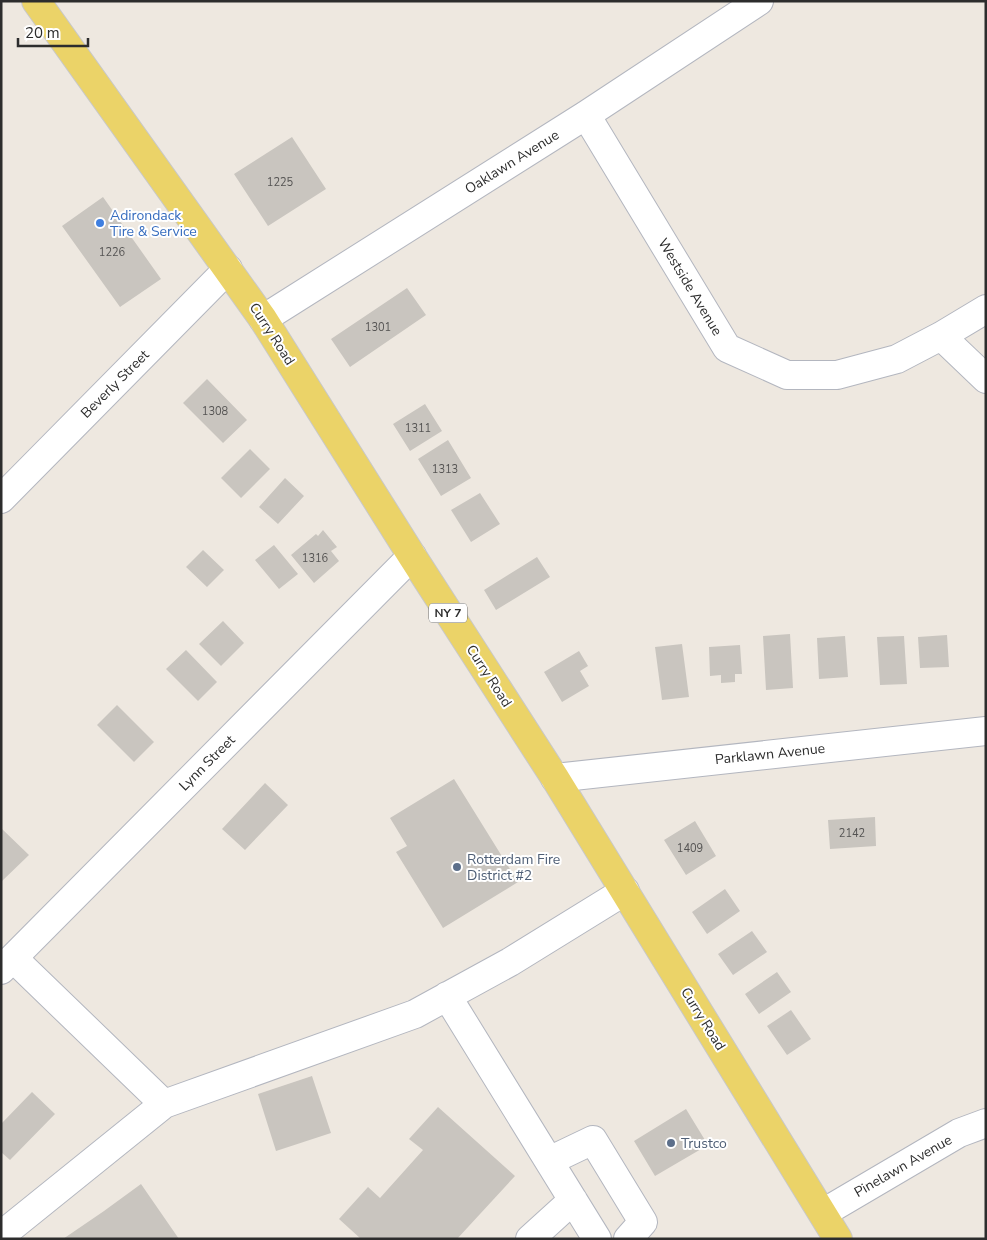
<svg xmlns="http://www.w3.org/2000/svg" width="987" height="1240" viewBox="0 0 987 1240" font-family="'Nunito Sans',sans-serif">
  <rect width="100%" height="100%" fill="#eee8e0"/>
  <path fill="#c9c5bf" d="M292,137L326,189L268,226L234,174Z
    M103,197L161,279L120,307L62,226Z
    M407,288L426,315L350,367L331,339Z
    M207,379L247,420L223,443L183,403Z
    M425,404L442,431L410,451L393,424Z
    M448,440L471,478L441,496L418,459Z
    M250,449L270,469L241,498L221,478Z
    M285,478L304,496L278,524L259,507Z
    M480,493L500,524L471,542L451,510Z
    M323,530L337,547L331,551L339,561L314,583L291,555L316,534L318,536Z
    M274,545L298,574L279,589L255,560Z
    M203,550L224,570L207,587L186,567Z
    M537,557L550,577L496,610L484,590Z
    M223,621L244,643L221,666L199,644Z
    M790,634L793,688L766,690L763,636Z
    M947,635L949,667L920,668L918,637Z
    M845,636L848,677L819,679L817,638Z
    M904,636L907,684L880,685L877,637Z
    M682,644L689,697L662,700L655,647Z
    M740,645L742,674H735V682L721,683V675L710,676L709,647Z
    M186,650L217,682L198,701L166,669Z
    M579,651L588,666L580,671L589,686L562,702L544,672Z
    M117,705L154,742L134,762L97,725Z
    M454,779L518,882L443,928L396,852L407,846L390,818Z
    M265,783L288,805L245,850L222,829Z
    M875,817L876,846L830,849L828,820Z
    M695,821L716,856L686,875L664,840Z
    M1,828L29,855L1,882Z
    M725,889L740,911L707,934L692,912Z
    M752,931L767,952L733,975L718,954Z
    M777,972L791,992L759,1014L745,994Z
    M791,1010L811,1039L787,1055L767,1026Z
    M312,1076L331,1133L276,1151L258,1094Z
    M32,1092L55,1114L10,1160L1,1152V1124Z
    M438,1107L515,1176L457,1239H361L339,1219L368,1187L380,1198L423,1150L409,1139Z
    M686,1109L708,1145L655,1176L634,1141Z
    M141,1184L179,1239H63L104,1211Z"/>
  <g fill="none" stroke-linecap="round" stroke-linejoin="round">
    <g stroke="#b3b6bf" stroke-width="30">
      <path id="minor" d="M586,115L727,348L787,375H837L897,359L941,336L986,309
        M263,319L586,115L759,1
        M941,336L986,379
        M1,499L228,269
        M555,778L986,731
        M13,958L164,1104L415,1014L510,962L625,891
        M1,970L412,556
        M447,996L597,1239
        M549,1161L593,1140L643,1222L628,1239
        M823,1213L959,1133L986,1123
        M1,1237L9,1229L164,1104
        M530,1239L573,1200"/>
    </g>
    <g stroke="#c8c8c8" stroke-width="30">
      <path id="major" d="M36,1L263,319L412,556L555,778L838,1239"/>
    </g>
    <use href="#minor" stroke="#fff" stroke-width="28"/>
    <use href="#major" stroke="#ebd368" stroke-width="28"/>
  </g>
  <circle fill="#3f7fe0" stroke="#fff" stroke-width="2" cx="100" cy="223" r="5"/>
  <g fill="#5c6f8a" stroke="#fff" stroke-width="2">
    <circle cx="457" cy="867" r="5"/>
    <circle cx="671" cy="1143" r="5"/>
  </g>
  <g text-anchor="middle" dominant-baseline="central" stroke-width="4" stroke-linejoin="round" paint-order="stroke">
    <g font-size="11" fill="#545352">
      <text x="280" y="182">1225</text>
      <text x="112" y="252">1226</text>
      <text x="378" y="327">1301</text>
      <text x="215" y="411">1308</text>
      <text x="418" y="428">1311</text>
      <text x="445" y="469">1313</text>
      <text x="315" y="558">1316</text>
      <text x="852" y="833">2142</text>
      <text x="690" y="848">1409</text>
    </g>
    <rect fill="#fff" stroke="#6c6c6c" stroke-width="1" x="429" y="603.5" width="38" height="19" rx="4"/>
    <g font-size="12" font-weight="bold" fill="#2d2d2d">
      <text x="448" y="613">NY 7</text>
    </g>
    <g font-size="14" fill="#2d2d2d" stroke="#fff">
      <text transform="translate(512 162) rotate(-32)">Oaklawn Avenue</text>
      <text transform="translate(690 287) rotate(59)">Westside Avenue</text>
      <text transform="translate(272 334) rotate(57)">Curry Road</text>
      <text transform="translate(115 384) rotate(-45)">Beverly Street</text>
      <text transform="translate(489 676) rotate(57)">Curry Road</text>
      <text transform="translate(770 754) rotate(-6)">Parklawn Avenue</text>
      <text transform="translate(207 763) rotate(-45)">Lynn Street</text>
      <text transform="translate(703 1019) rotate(58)">Curry Road</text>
      <text transform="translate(903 1166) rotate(-30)">Pinelawn Avenue</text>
    </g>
    <g font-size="14" fill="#366cbe" stroke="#fff" text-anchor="start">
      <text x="110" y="215">Adirondack<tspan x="110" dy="16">Tire &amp; Service</tspan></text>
    </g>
    <g font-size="14" fill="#4e5e75" stroke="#fff" text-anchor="start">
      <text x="467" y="859">Rotterdam Fire<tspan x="467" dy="16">District #2</tspan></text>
      <text x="681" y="1143">Trustco</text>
    </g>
  </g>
  <rect width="987" height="1240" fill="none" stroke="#2d2d2d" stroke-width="5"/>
  <path d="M18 38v8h70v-8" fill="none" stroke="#2d2d2d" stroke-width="2.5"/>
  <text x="25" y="38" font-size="15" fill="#2d2d2d" stroke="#ffffff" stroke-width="4" paint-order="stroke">20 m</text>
</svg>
